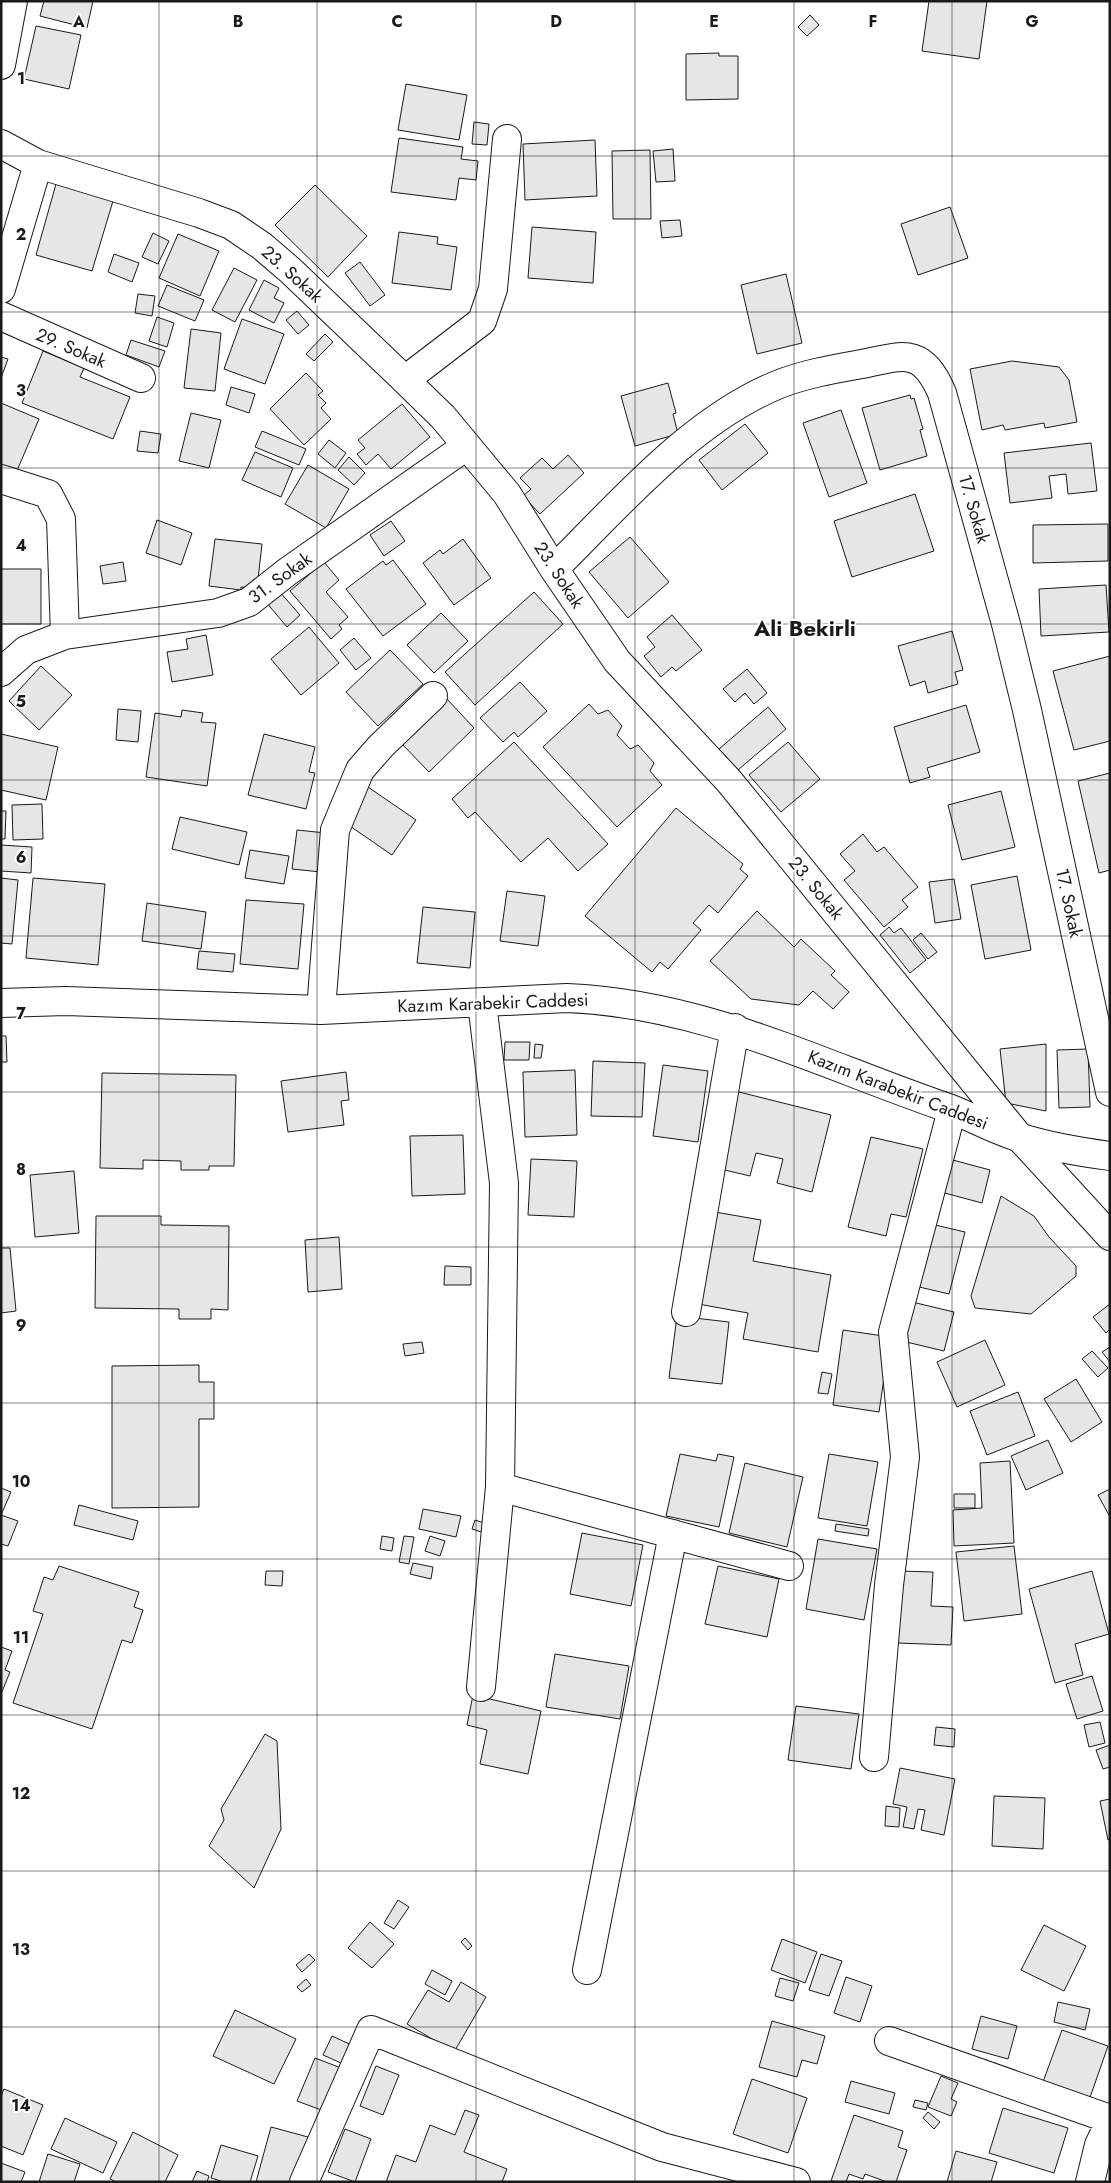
<svg xmlns="http://www.w3.org/2000/svg" width="1111" height="2183" viewBox="0 0 1111 2183" font-family="Jost,sans-serif">
  <rect width="100%" height="100%" fill="#fff"/>
  <path fill="#e6e6e6" stroke="#1a1a1a" d="M44,1H93L87,28L40,16Z
    M929,1H987L979,59L922,51Z
    M810,15L819,25L807,36L798,27Z
    M36,26L81,35L69,89L24,79Z
    M719,53V56H738V99L686,100V54Z
    M406,84L467,95L459,140L398,130Z
    M474,122L489,124L487,145L472,144Z
    M399,138L463,147L461,159L478,161L476,180L459,178L456,200L391,192Z
    M595,140L597,196L525,200L523,144Z
    M673,149L675,181L656,182L653,151Z
    M650,150L651,219H613L612,151Z
    M56,184L113,201L92,271L36,255Z
    M315,185L367,236L328,277L275,225Z
    M950,207L968,258L918,275L901,224Z
    M680,220L682,236L662,238L660,221Z
    M532,227L596,232L593,283L528,278Z
    M399,232L438,237L437,244L457,247L451,290L392,283Z
    M153,233L169,241L158,264L142,257Z
    M178,234L219,251L200,296L159,278Z
    M114,254L139,263L132,282L108,272Z
    M360,262L385,295L370,306L345,273Z
    M234,268L257,280L235,322L212,310Z
    M786,274L802,343L757,354L741,285Z
    M264,280L279,288L274,298L284,303L274,323L249,310Z
    M167,285L204,300L195,321L158,306Z
    M138,294L155,296L152,316L135,313Z
    M297,311L309,325L298,334L286,320Z
    M157,317L174,323L167,347L149,341Z
    M242,319L284,334L265,384L224,369Z
    M191,329L221,333L215,391L184,388Z
    M325,334L333,342L314,361L306,354Z
    M131,340L165,351L159,367L126,355Z
    M43,351L84,368L80,377L130,397L113,439L22,403Z
    M1,357L8,359L1,378Z
    M1012,361L1059,367L1069,380L1077,422L1045,428L1044,423L1005,430L1003,425L982,430L970,369Z
    M306,373L323,391L318,395L326,403L321,408L331,419L304,445L270,409Z
    M668,383L676,413L673,414L678,434L635,446L621,396Z
    M231,387L255,394L249,413L226,405Z
    M910,395L911,399L914,398L923,429L920,430L927,456L880,470L862,408Z
    M1,403L39,419L16,473L1,467Z
    M402,404L430,437L391,469L378,454L366,465L357,454L365,448L358,440Z
    M841,410L867,483L829,497L803,423Z
    M191,413L221,420L209,468L179,461Z
    M745,424L768,453L722,490L699,460Z
    M140,431L161,434L158,453L137,451Z
    M262,431L306,449L299,465L255,447Z
    M329,440L346,453L335,468L318,454Z
    M1091,443L1097,491L1068,494L1066,474L1049,476L1052,498L1010,503L1004,453Z
    M255,452L293,468L281,497L242,480Z
    M568,455L584,473L540,514L523,496L531,489L520,478L542,458L553,469Z
    M349,457L365,473L354,485L338,470Z
    M308,465L349,489L326,528L285,504Z
    M915,494L934,551L852,577L834,521Z
    M157,520L192,533L181,565L146,553Z
    M391,521L405,541L384,556L370,535Z
    M1108,524V561L1033,563V525Z
    M630,537L669,582L628,618L589,572Z
    M215,539L262,544L257,588L241,587V590L209,586Z
    M463,539L491,578L454,605L423,563L440,550L443,554Z
    M393,560L426,604L383,636L346,589L383,561L386,565Z
    M123,562L126,581L103,584L100,566Z
    M324,562L339,580L326,592L348,617L339,625L342,629L331,639L290,591Z
    M1,569H41V624H1Z
    M1106,585L1109,632L1041,636L1039,589Z
    M279,591L300,615L287,627L266,602Z
    M534,592L563,624L475,705L445,672Z
    M441,613L468,641L434,673L407,645Z
    M672,615L702,650L676,671L672,667L661,677L644,656L655,647L647,637Z
    M309,627L339,663L301,695L271,659Z
    M952,631L963,670L955,672L958,684L928,693L925,681L910,686L898,646Z
    M206,635L213,675L172,682L167,652L188,649L186,639Z
    M354,638L371,658L356,670L340,650Z
    M390,650L423,684L378,726L346,692Z
    M1110,656V741L1074,750L1053,671Z
    M41,666L72,695L39,730L9,701Z
    M747,669L767,693L754,704L745,693L735,702L723,689Z
    M520,682L547,711L518,737L514,732L503,742L480,718Z
    M447,699L474,728L429,772L401,743Z
    M589,704L598,714L608,710L622,726L617,735L630,749L638,745L654,763L650,771L662,785L617,827L543,747Z
    M966,705L980,752L927,768L930,777L910,783L894,727Z
    M768,707L786,729L738,770L719,749Z
    M118,709L141,711L138,742L116,740Z
    M182,710L203,713L201,722L216,723L207,786L146,777L155,713L181,717Z
    M1,734L58,747L46,800L1,790Z
    M264,734L315,747L309,772L315,773L306,809L248,795Z
    M514,742L608,844L578,871L548,838L521,862L475,812L468,818L452,799Z
    M788,742L820,779L781,812L749,775Z
    M1110,773V870L1099,873L1078,781Z
    M368,787L416,820L392,855L344,822Z
    M1001,791L1015,847L962,860L948,805Z
    M42,804L43,839L13,840L12,805Z
    M676,808L743,864L740,869L748,876L718,913L709,905L693,923L701,930L668,969L660,962L652,972L585,916Z
    M1,811H6L5,839H1Z
    M180,817L247,832L239,865L172,849Z
    M297,830L326,833L321,872L292,869Z
    M863,834L877,852L884,847L918,887L902,900L908,907L884,927L844,880L855,871L840,854Z
    M1,845L32,847L31,873L1,871Z
    M250,850L289,856L284,884L245,878Z
    M1017,876L1031,950L985,959L971,885Z
    M1,878L18,880L12,944L1,943Z
    M33,878L105,884L98,965L26,958Z
    M954,879L961,919L935,923L929,882Z
    M507,891L545,896L538,946L500,941Z
    M246,900L304,904L298,969L240,964Z
    M147,903L206,912L201,949L142,941Z
    M423,907L475,912L470,968L417,963Z
    M757,911L794,947L801,939L835,971L831,975L849,992L833,1009L813,991L799,1005L751,999L710,961Z
    M889,927L894,933L901,928L926,960L910,973L880,935Z
    M921,933L937,952L928,959L913,940Z
    M199,951L235,954L233,972L197,969Z
    M1,1036H6L7,1062H1Z
    M505,1042H530L529,1060H504Z
    M535,1044L543,1045L541,1058H534Z
    M1046,1044V1111L1006,1103L1000,1049Z
    M1088,1049L1090,1107L1059,1108L1057,1050Z
    M593,1061L645,1063L642,1117L591,1116Z
    M663,1065L708,1071L698,1142L653,1136Z
    M575,1070L577,1135L525,1137L523,1072Z
    M346,1072L349,1100L341,1101L344,1125L288,1132L281,1081Z
    M102,1073L236,1075L234,1166H209V1170H181V1161L143,1160V1169L100,1168Z
    M735,1091L831,1115L812,1192L777,1183L783,1159L756,1153L750,1176L716,1168Z
    M463,1135L465,1194L412,1196L410,1136Z
    M871,1137L923,1149L906,1217L891,1214L886,1236L848,1227Z
    M531,1159L577,1161L574,1217L528,1215Z
    M949,1159L990,1170L982,1203L941,1192Z
    M74,1171L79,1233L35,1237L30,1175Z
    M1001,1196L1034,1216L1049,1237L1076,1266V1276L1031,1314L975,1308L971,1296Z
    M715,1212L761,1220L753,1261L831,1275L818,1352L743,1339L748,1313L698,1304Z
    M96,1216H161V1225L229,1226L228,1310L211,1309V1319H179V1309L95,1308Z
    M931,1224L965,1232L949,1294L915,1286Z
    M339,1237L342,1289L308,1292L305,1240Z
    M1,1248H10L16,1311L1,1313Z
    M445,1266L471,1267V1285H444Z
    M912,1302L954,1312L944,1351L902,1341Z
    M1110,1304V1329L1106,1333L1093,1317Z
    M677,1316L729,1322L722,1384L669,1378Z
    M843,1330L890,1337L879,1412L833,1405Z
    M985,1340L1005,1385L957,1407L937,1362Z
    M422,1342L424,1353L405,1356L403,1344Z
    M1110,1347V1362L1102,1352Z
    M1092,1351L1108,1368L1098,1377L1082,1359Z
    M199,1365V1382H214V1419H199V1507L112,1508V1366Z
    M822,1372L832,1374L828,1394L818,1393Z
    M1076,1379L1102,1422L1071,1442L1044,1399Z
    M1018,1392L1035,1436L987,1455L970,1411Z
    M1048,1440L1063,1473L1026,1490L1011,1456Z
    M680,1454L716,1461L718,1454L734,1457L719,1527L666,1516Z
    M829,1454L878,1462L867,1526L818,1518Z
    M1010,1461L1014,1543L954,1546L953,1510L982,1508L980,1463Z
    M745,1463L803,1477L787,1547L729,1533Z
    M1,1488L11,1492L1,1515Z
    M1110,1489V1517L1098,1495Z
    M954,1494H975V1508H954Z
    M79,1505L138,1521L133,1540L74,1525Z
    M423,1509L461,1516L456,1537L419,1529Z
    M1,1515L18,1521L8,1546L1,1544Z
    M475,1520L484,1523L481,1532L472,1529Z
    M836,1524L869,1529L868,1536L835,1531Z
    M582,1533L643,1545L631,1606L570,1594Z
    M382,1536L394,1538L392,1551L380,1549Z
    M404,1536L414,1537L409,1564L399,1562Z
    M430,1536L445,1541L440,1556L425,1551Z
    M818,1539L877,1549L864,1620L806,1609Z
    M1014,1546L1022,1614L964,1621L956,1552Z
    M413,1563L433,1567L431,1579L410,1574Z
    M59,1566L139,1592L134,1607L143,1610L132,1643L122,1640L92,1729L13,1703L43,1614L33,1611L44,1577L53,1580Z
    M718,1566L779,1579L767,1637L705,1624Z
    M266,1571H283L282,1586L265,1585Z
    M901,1571L933,1572L931,1606L953,1607L951,1645L898,1643Z
    M1092,1571L1109,1634L1075,1644L1083,1675L1055,1683L1029,1589Z
    M1,1647L12,1651L5,1670L10,1672L1,1694Z
    M555,1654L629,1666L620,1719L546,1707Z
    M1092,1676L1103,1711L1077,1719L1066,1684Z
    M473,1695L541,1711L528,1774L480,1764L487,1730L467,1725Z
    M796,1706L859,1714L851,1769L788,1760Z
    M1100,1722L1105,1743L1089,1747L1084,1725Z
    M936,1727L955,1729L954,1747L934,1745Z
    M265,1734L277,1741L281,1829L254,1888L209,1846L224,1820L221,1809Z
    M1110,1745V1767L1103,1769L1096,1750Z
    M900,1768L955,1779L944,1835L921,1830L925,1810L918,1809L914,1829L903,1827L907,1807L893,1804Z
    M994,1796L1045,1798L1043,1849L992,1846Z
    M1110,1799V1839L1108,1840L1100,1801Z
    M886,1806L900,1808L899,1827L885,1826Z
    M398,1900L409,1907L394,1929L384,1923Z
    M370,1922L394,1944L372,1968L348,1948Z
    M1044,1925L1086,1946L1064,1991L1021,1970Z
    M465,1938L472,1946L468,1950L461,1942Z
    M782,1939L817,1952L805,1983L771,1970Z
    M309,1954L315,1960L302,1972L296,1965Z
    M821,1954L842,1961L829,1996L809,1990Z
    M432,1970L452,1981L445,1995L425,1984Z
    M846,1977L872,1986L860,2022L834,2013Z
    M780,1978L799,1983L793,2001L775,1996Z
    M306,1979L311,1985L302,1992L297,1987Z
    M461,1982L486,1997L454,2052L407,2024L428,1990L449,2002Z
    M1058,2002L1090,2009L1085,2030L1054,2022Z
    M235,2010L296,2039L274,2084L213,2056Z
    M981,2016L1017,2026L1008,2059L972,2049Z
    M772,2021L825,2036L817,2064L802,2060L797,2077L759,2067Z
    M1062,2030L1108,2046L1087,2106L1040,2090Z
    M332,2036L358,2048L350,2067L323,2055Z
    M315,2058L349,2071L332,2114L297,2101Z
    M376,2066L399,2075L383,2115L360,2106Z
    M941,2076L958,2083L951,2099L957,2102L951,2116L928,2107Z
    M752,2079L807,2098L788,2153L733,2134Z
    M851,2081L895,2093L889,2114L845,2102Z
    M4,2089L43,2105L23,2155L1,2146V2096Z
    M915,2100L928,2103L926,2110L913,2107Z
    M1003,2108L1068,2128L1054,2173L989,2153Z
    M465,2110L479,2115L464,2152L507,2169L502,2182H386L396,2155L416,2162L430,2125L455,2135Z
    M928,2112L940,2122L934,2129L923,2118Z
    M854,2115L903,2131L898,2147L907,2150L896,2182H887L865,2174L863,2179L849,2174L846,2182L831,2181Z
    M65,2118L117,2142L103,2173L51,2149Z
    M271,2127L308,2137L296,2182H256Z
    M345,2129L371,2139L355,2182L328,2172Z
    M133,2132L178,2155L165,2182H116L110,2179Z
    M221,2145L258,2156L250,2182H224L211,2178Z
    M956,2151L997,2162L991,2182H947Z
    M48,2154L80,2164L74,2182H39Z
    M1,2163L25,2172L21,2182H1Z
    M197,2171L209,2176L207,2182H192Z"/>
  <g fill="none" stroke-linecap="round" stroke-linejoin="round">
    <g stroke="#1a1a1a" stroke-width="30">
      <path id="minor" d="M1,65L13,1
        M1,144L38,164L199,213L231,225L262,246L291,271L405,380L443,417L507,494L554,569L617,661L729,781L1020,1138
        M1,289L38,164
        M1,316L141,378
        M405,380L482,321L493,289L507,139
        M1,479L48,494L61,519L65,635
        M554,569C620,504 690,421 777,385C804,374 834,369 862,364C904,355 922,347 942,393L1006,624L1027,710L1110,1092
        M1,672L26,650L65,635L218,613L249,602L287,572L465,447
        M1,1003L66,1001L321,1010L567,998C707,1004 821,1065 951,1109C974,1118 997,1131 1021,1138C1050,1147 1080,1152 1110,1156
        M321,1010L335,830L360,770L381,746L433,696
        M686,1312L735,1028
        M500,1487L789,1566
        M481,1687L500,1487L504,1183L482,1003
        M874,1757L889,1585L905,1457L893,1332L952,1110
        M587,1970L673,1534
        M889,2041L1110,2119
        M304,2182L371,2030L662,2147L796,2182
        M1090,2182L1099,2145L1110,2122"/>
    </g>
    <g stroke="#1a1a1a" stroke-width="30">
      <path id="tertiary" d="M1020,1138L1110,1236"/>
    </g>
    <use href="#minor" stroke="#fff" stroke-width="28"/>
    <use href="#tertiary" stroke="#fff" stroke-width="28"/>
  </g>
  <path fill="none" stroke="#1a1a1a" stroke-width="1" stroke-opacity="0.55" d="M159,1V2182M317,1V2182M476,1V2182M635,1V2182M794,1V2182M952,1V2182M1,156H1110M1,312H1110M1,468H1110M1,624H1110M1,780H1110M1,936H1110M1,1092H1110M1,1247H1110M1,1403H1110M1,1559H1110M1,1715H1110M1,1871H1110M1,2027H1110"/>
  <g text-anchor="middle" dominant-baseline="central" stroke-width="4" stroke-linejoin="round" paint-order="stroke">
    <g font-size="18" fill="#1a1a1a" stroke="#fff">
      <text transform="translate(292 274) rotate(42)">23. Sokak</text>
      <text transform="translate(71 348) rotate(23)">29. Sokak</text>
      <text transform="translate(974 509) rotate(74)">17. Sokak</text>
      <text transform="translate(559 575) rotate(57)">23. Sokak</text>
      <text transform="translate(280 578) rotate(-36)">31. Sokak</text>
      <text transform="translate(816 888) rotate(51)">23. Sokak</text>
      <text transform="translate(1069 903) rotate(78)">17. Sokak</text>
      <text transform="translate(493 1003) rotate(-2)">Kazım Karabekir Caddesi</text>
      <text transform="translate(898 1090) rotate(21)">Kazım Karabekir Caddesi</text>
    </g>
    <g font-size="22" font-weight="bold" fill="#1a1a1a" stroke="#fff">
      <text x="805" y="628">Ali Bekirli</text>
    </g>
  </g>
  <g font-size="16" text-anchor="middle" font-weight="bold" fill="#1a1a1a" stroke="#fff" stroke-width="4" stroke-linejoin="round" paint-order="stroke">
    <text x="79" y="27">A</text>
    <text x="238" y="27">B</text>
    <text x="397" y="27">C</text>
    <text x="556" y="27">D</text>
    <text x="714" y="27">E</text>
    <text x="873" y="27">F</text>
    <text x="1032" y="27">G</text>
    <text x="21" y="84">1</text>
    <text x="21" y="240">2</text>
    <text x="21" y="396">3</text>
    <text x="21" y="551">4</text>
    <text x="21" y="707">5</text>
    <text x="21" y="863">6</text>
    <text x="21" y="1019">7</text>
    <text x="21" y="1175">8</text>
    <text x="21" y="1331">9</text>
    <text x="21" y="1487">10</text>
    <text x="21" y="1643">11</text>
    <text x="21" y="1799">12</text>
    <text x="21" y="1955">13</text>
    <text x="21" y="2111">14</text>
  </g>
  <rect width="1111" height="2183" fill="none" stroke="#1a1a1a" stroke-width="5"/>
</svg>
